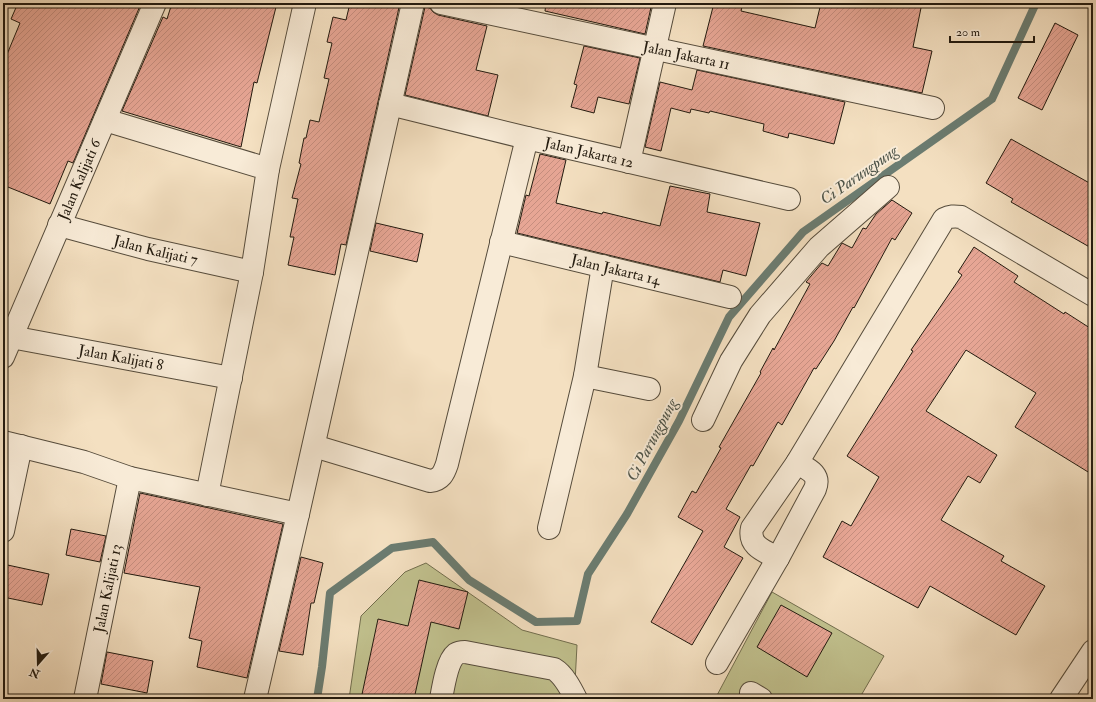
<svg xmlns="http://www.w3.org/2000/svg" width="1096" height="702" viewBox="0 0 1096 702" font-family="'IM FELL Double Pica',serif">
  <defs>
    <pattern id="building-hatch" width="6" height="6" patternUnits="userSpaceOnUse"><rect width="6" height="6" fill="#e7a695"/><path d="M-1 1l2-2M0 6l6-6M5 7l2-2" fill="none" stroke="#c68e7f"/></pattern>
  </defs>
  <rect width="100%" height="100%" fill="#f4e0c1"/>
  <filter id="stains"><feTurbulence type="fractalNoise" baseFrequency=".005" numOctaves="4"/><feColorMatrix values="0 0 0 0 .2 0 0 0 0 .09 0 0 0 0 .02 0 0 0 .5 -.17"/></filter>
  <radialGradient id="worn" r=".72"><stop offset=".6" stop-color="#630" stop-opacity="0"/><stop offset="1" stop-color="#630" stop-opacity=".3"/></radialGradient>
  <path fill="#c1c18e" stroke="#726e4e" d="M426,563L522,630L577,645L575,683L584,699H349L361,616L405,572Z
    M772,592L884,656L859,699H715Z"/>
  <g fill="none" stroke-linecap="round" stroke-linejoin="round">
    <path stroke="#6b7c71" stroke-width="8" d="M317,699L322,667L330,593L392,548L433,542L469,580L536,622L577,621L588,574L627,514L679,421L729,317L803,232L992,99L1036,3"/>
  </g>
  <path fill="url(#building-hatch)" stroke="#221a0f" d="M18,3H135L140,6L73,163L68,161L50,204L3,185V64L20,23L11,19Z
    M172,3H277L257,83L254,82L241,147L122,111L163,17L167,19Z
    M350,3H400L346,245L341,244L335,275L288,265L294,237H290L298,199L292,198L301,164L299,163L304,138H306L310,120L319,122L329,79L324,78L332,43L327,42L333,17L346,20Z
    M546,3H652L645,34L545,11Z
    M714,3H743L741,11L815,28L821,3H922L913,47L932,51L922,93L703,46Z
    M425,7L430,8L433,12L438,15L487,26L476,70L498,75L488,116L405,95Z
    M1055,23L1078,35L1042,110L1018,98Z
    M584,46L640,58L629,104L598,97L594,113L571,107L577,85L574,84Z
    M697,70L845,102L834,144L789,133L788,138L763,131L764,124L710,111L709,113L691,109L690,113L671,108L661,151L645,147L660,82L692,90Z
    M1011,139L1093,185V249L1011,202L1013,199L986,183Z
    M540,154L566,160L556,203L602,214L603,212L660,226L670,186L710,194L707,212L760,223L746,276L723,270L720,282L517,233L526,195L529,196Z
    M892,200L912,213L895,240L892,238L854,308L853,307L834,341L816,369L814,368L782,425L778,422L753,466L751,465L726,509L740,517L724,547L743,558L692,645L651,622L703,531L678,517L692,491L696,493L721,448L719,447L761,373L760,372L773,348L774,350L810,284L806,282L822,263L828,266L842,243L852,248L863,228L866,229L876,214Z
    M376,223L423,234L417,262L370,251Z
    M974,247L1018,276L1014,282L1064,314L1065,312L1093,330V475L1015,427L1036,393L966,350L926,411L997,455L980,483L968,476L941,520L1004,556L1001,561L1045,586L1016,635L930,586L918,608L823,557L842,521L851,526L879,477L847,456L913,351L911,350L962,275L958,272Z
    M140,493L283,524L247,678L197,667L202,641L189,638L200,587L124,573Z
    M71,529L106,536L100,562L66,555Z
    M301,557L323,563L314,603H311L303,655L279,651Z
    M3,564L49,574L42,605L3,597Z
    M419,580L468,592L459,629L431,622L414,699H361L378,619L408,626Z
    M781,605L832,633L807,677L757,647Z
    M107,652L153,661L147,693L101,684Z"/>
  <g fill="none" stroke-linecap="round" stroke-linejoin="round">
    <g stroke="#564c3c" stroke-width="24">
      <g id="minor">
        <path id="s1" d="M441,3L933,108"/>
        <path id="s2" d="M390,104L527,138L789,199"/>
        <path d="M105,120L268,169"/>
        <path d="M629,162L665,3"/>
        <path id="s3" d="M59,225L148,249L252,272"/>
        <path id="s4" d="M501,242L730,297"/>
        <path id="s5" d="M11,337L231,378"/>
        <path id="s6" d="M3,357L155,3"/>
        <path d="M585,376L649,389"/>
        <path d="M703,420L731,361L760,315L819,247L888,187"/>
        <path d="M3,442L84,462L130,478L298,514"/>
        <path d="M314,446L430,481C441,480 444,473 447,464L527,138"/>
        <path d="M207,495L252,272L268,169L305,3"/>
        <path d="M549,528L585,376L603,266"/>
        <path d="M3,531L21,446"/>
        <path d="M778,558C764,551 748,546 752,528L797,463L944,219C950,216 954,216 961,217L1093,295"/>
        <path d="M717,663L778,558L815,489C821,474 808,469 797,463"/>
        <path d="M751,693L761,699"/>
        <path id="s7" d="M85,699L130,478"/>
        <path d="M255,699L298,514L413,3"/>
        <path d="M441,699C443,688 447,661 456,654C459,652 462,652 465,652L554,669C564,675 571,689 576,699"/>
        <path d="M1061,699L1093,651"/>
      </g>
    </g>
    <use href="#minor" stroke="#f8ebd7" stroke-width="22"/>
  </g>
  <g text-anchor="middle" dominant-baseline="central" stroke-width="4" stroke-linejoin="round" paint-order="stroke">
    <g font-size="15" fill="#221a0f" stroke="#f8ebd7">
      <text stroke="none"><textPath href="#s1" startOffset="251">Jalan Jakarta 11</textPath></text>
      <text stroke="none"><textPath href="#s2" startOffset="205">Jalan Jakarta 12</textPath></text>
      <text stroke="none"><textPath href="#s6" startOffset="193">Jalan Kalijati 6</textPath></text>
      <text stroke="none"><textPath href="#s3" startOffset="100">Jalan Kalijati 7</textPath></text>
      <text stroke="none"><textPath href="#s4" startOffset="118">Jalan Jakarta 14</textPath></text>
      <text stroke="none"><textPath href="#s5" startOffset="112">Jalan Kalijati 8</textPath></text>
      <text stroke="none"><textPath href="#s7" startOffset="113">Jalan Kalijati 13</textPath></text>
    </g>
    <g font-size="16" font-style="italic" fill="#4d5348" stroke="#f8ebd7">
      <text transform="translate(859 175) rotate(-35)">Ci Parungpung</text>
      <text transform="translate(652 440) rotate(-62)">Ci Parungpung</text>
    </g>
  </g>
  <rect width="1096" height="702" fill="none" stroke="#f4e0c1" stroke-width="16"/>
  <rect x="4" y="4" width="1088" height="694" fill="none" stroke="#221a0f" stroke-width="2"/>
  <rect x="8" y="8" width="1080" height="686" fill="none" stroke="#221a0f"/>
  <g transform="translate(38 664) rotate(200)" stroke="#f8ebd7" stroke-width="3" paint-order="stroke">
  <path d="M0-3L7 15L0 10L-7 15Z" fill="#221a0f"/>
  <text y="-6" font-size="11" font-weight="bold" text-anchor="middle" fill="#221a0f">N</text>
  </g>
  <path d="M950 36v6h84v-6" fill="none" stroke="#221a0f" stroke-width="2"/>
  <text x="956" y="36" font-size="12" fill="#221a0f" stroke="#f8ebd7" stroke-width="3" paint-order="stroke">20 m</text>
  <rect width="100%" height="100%" filter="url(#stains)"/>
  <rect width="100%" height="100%" fill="url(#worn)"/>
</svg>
